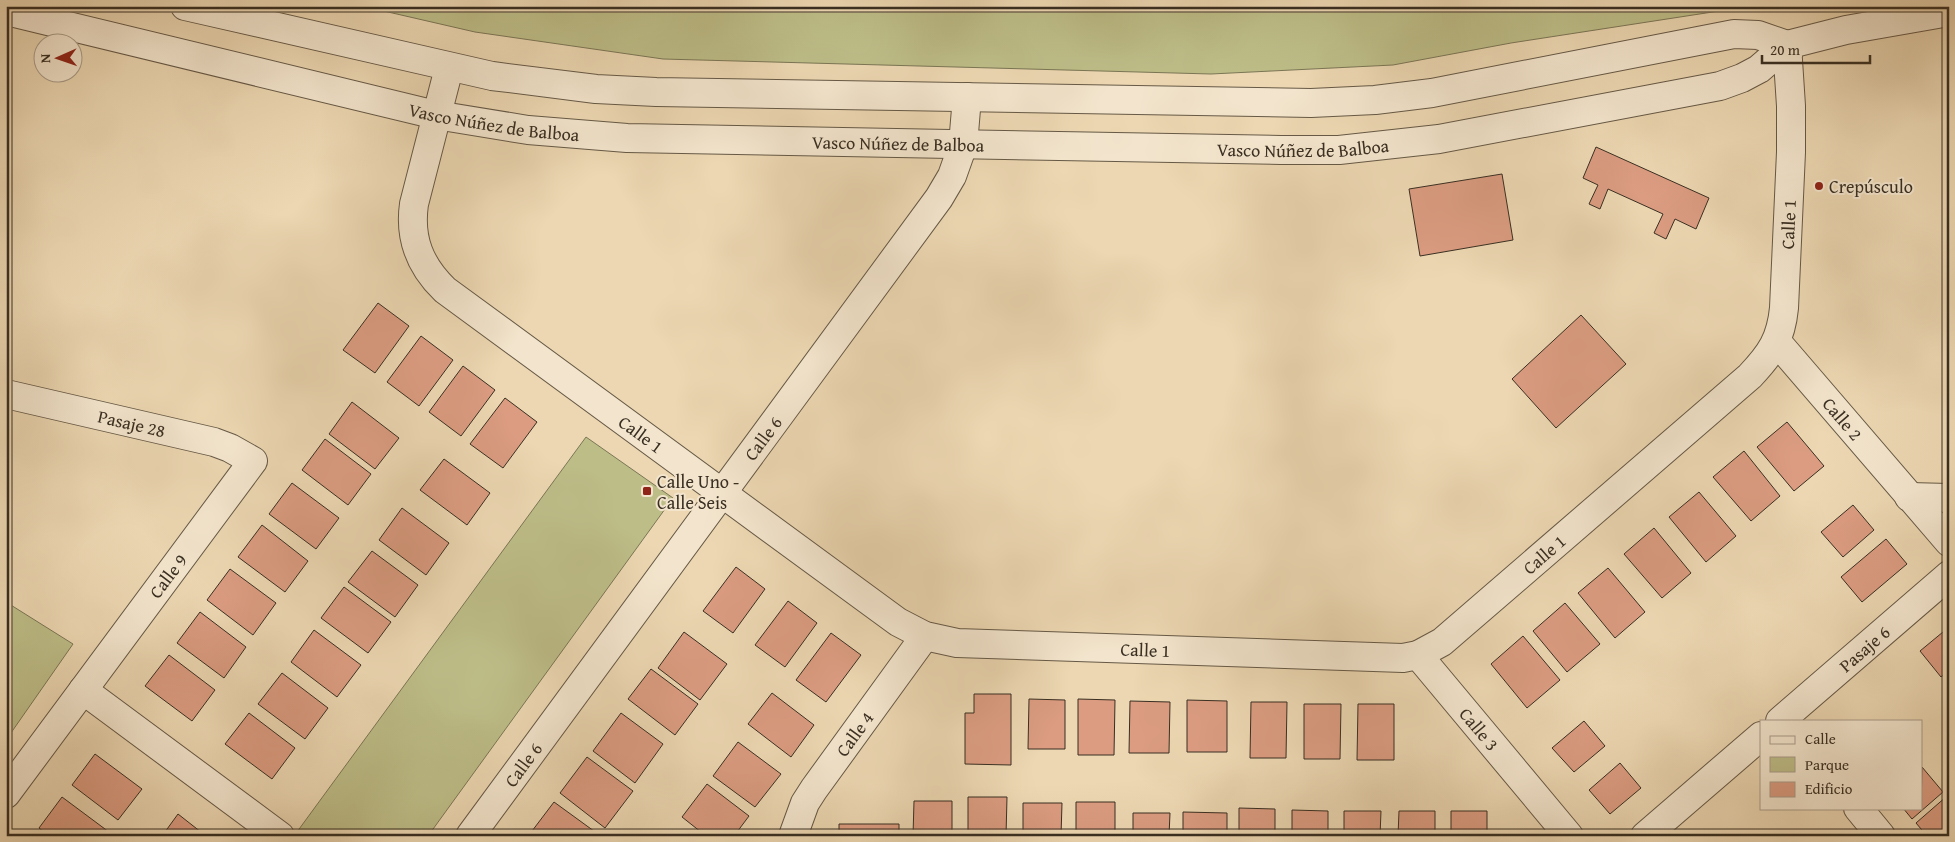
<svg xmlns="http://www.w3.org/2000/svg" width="1955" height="842" viewBox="0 0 1955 842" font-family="'Gentium Book Plus',serif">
  <rect width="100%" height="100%" fill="#ecd7b2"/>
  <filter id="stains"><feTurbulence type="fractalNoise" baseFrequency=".004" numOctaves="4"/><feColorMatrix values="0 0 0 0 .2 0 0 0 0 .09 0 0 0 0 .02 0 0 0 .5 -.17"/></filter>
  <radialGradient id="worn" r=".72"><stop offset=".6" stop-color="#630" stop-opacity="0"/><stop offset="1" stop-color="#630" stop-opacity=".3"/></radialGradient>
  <path fill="#bdbd88" stroke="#7b7655" d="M362,6H1740L1719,11L1511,43L1393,65L1211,74L663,59L475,32Z
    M586,437L673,498L428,836H294Z
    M6,602L73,644L6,740Z"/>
  <path fill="#db9c81" stroke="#392f22" d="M1596,147L1709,198L1696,229L1675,219L1666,239L1654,233L1663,214L1608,189L1600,209L1589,204L1598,185L1583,178Z
    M1502,174L1513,240L1420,256L1409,189Z
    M378,303L409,326L375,373L343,350Z
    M1581,315L1626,364L1556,428L1512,379Z
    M421,336L453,360L419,406L387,382Z
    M463,366L495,390L461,436L429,412Z
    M505,398L537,422L503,468L470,444Z
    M352,402L399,438L375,469L329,434Z
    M1787,422L1824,466L1794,491L1757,447Z
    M325,439L371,474L348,505L302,470Z
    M1744,451L1780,496L1751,521L1713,477Z
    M444,459L490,493L467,525L420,490Z
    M292,483L339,518L316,549L269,514Z
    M1699,492L1736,536L1706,562L1669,517Z
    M1853,505L1874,530L1843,557L1821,532Z
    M402,508L449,543L426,575L379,540Z
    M262,525L308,561L285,592L238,557Z
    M1654,528L1691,573L1662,598L1624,554Z
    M1886,539L1907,564L1862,602L1841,577Z
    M372,551L418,585L395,617L348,582Z
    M736,567L765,589L733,633L703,611Z
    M1608,568L1645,612L1615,638L1578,593Z
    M230,569L276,603L253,635L207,600Z
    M344,587L391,622L368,653L321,618Z
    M788,601L817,623L785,667L755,645Z
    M1565,603L1600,644L1567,672L1533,631Z
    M200,612L246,647L224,678L177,643Z
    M1949,627V670L1941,677L1920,651Z
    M314,630L361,665L337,697L291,662Z
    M684,632L727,664L700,700L658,668Z
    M831,633L861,655L826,702L796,680Z
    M1523,636L1560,680L1527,708L1491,664Z
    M169,655L215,690L192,721L145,686Z
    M651,669L698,704L675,735L628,699Z
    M282,673L328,708L305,739L258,704Z
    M772,693L814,725L791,757L748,724Z
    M974,694H1011V765L965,764V713H974Z
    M1029,699L1065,700V749H1028Z
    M1078,699L1115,700L1114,755H1078Z
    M1187,700L1227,701V752H1187Z
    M1130,701L1170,702L1169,753H1129Z
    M1251,702H1287L1286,758H1250Z
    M1304,704H1341L1340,759H1304Z
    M1358,704H1394V760H1357Z
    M249,713L295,748L272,779L225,744Z
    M621,713L663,744L635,783L593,751Z
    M1584,721L1605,746L1574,772L1552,748Z
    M738,742L781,774L755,807L713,776Z
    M95,754L142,789L118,820L72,785Z
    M587,757L633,791L605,828L560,793Z
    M1620,763L1641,788L1610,814L1589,790Z
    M1922,767L1943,792L1912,819L1903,808H1921Z
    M707,784L749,816L734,836H706L682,817Z
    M1947,796L1949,798V836H1927L1916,823Z
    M62,797L109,832L106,836H49L39,828Z
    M968,797H1007L1006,836H968Z
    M914,801H952V836H913Z
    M554,802L598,834L597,836L529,835Z
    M1076,802H1115V836H1076Z
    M1023,803H1062L1061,836H1023Z
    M1239,808L1275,809V836H1239Z
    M1292,810L1328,811V836H1292Z
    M1344,811H1381L1380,836H1344Z
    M1399,811H1435V836H1398Z
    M1451,811H1487V836H1451Z
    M1183,812L1227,813V836H1183Z
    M1133,813H1170L1169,836H1133Z
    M178,814L206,836H162Z
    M839,824H899V836H839Z
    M672,830L679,836H668Z"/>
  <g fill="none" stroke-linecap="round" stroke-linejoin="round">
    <g stroke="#665946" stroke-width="30">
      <g id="minor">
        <path id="s1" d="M449,68L414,204C409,239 420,266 445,290L898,622L925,636L957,643L1403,658L1418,655L1442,642L1750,376C1771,354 1781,339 1784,308L1791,152V106L1787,45"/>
        <path id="s2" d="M1777,342L1949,542"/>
        <path id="s3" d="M6,394L214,442L230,448L253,461L6,794"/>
        <path d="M1909,497L1949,498"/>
        <path id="s4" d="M1418,655L1569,836"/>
        <path d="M83,690L280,836"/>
        <path id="s5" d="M1780,721L1949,575"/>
        <path d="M1858,808L1881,836"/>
        <path id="s6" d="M470,836L939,198L952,176L963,145L967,97"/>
        <path id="s7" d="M793,836L805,803L814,789L925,636"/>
        <path d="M1645,836L1761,736"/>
      </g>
    </g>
    <g stroke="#665946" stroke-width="30">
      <g id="tertiary">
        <path d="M185,6L492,76L596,89L656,92L1311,103L1375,100L1432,93L1734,34L1758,35L1787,45"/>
        <path id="s8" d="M6,11L436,115L528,130L627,138L1281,150H1339L1439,139L1720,86L1742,78L1759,69L1787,45L1846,30L1949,12"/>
      </g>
    </g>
    <use href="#minor" stroke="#f3e5cd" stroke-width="28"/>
    <use href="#tertiary" stroke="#f3e5cd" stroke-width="28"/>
  </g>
  <g fill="#8f2418" stroke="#f3e5cd" stroke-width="2">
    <circle cx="1819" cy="186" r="5"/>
    <rect x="642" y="486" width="10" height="10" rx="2.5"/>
  </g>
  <g text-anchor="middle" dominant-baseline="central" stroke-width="4" stroke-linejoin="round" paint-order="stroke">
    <g font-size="18" fill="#392f22" stroke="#f3e5cd">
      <text stroke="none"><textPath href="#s8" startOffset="501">Vasco Núñez de Balboa</textPath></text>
      <text stroke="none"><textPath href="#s8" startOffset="906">Vasco Núñez de Balboa</textPath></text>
      <text stroke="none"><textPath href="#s8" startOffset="1311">Vasco Núñez de Balboa</textPath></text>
      <text stroke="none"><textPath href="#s1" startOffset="1918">Calle 1</textPath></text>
      <text stroke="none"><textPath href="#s2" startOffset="101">Calle 2</textPath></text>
      <text stroke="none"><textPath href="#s3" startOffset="129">Pasaje 28</textPath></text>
      <text stroke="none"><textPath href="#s1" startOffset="479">Calle 1</textPath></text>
      <text stroke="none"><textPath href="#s6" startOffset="494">Calle 6</textPath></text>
      <text stroke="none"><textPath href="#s1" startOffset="1484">Calle 1</textPath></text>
      <text transform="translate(168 576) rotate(-53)">Calle 9</text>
      <text stroke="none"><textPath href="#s5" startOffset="111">Pasaje 6</textPath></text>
      <text stroke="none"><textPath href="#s1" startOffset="1049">Calle 1</textPath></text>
      <text stroke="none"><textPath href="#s4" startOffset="96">Calle 3</textPath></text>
      <text stroke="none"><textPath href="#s7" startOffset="120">Calle 4</textPath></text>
      <text stroke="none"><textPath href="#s6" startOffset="89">Calle 6</textPath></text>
    </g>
    <g font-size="18" fill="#392f22" stroke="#f3e5cd" text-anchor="start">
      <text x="1829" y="186">Crepúsculo</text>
      <text x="657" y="481">Calle Uno -<tspan x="657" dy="21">Calle Seis</tspan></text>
    </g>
  </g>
  <rect width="1955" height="842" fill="none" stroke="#ecd7b2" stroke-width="25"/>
  <rect x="8" y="8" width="1940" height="827" fill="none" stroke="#392f22" stroke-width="2.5"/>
  <rect x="12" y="12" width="1930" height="817" fill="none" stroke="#392f22"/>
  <rect x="1760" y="720" width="162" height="90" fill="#f3e5cd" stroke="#a99c89"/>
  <rect x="1770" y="736" width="25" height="8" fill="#f3e5cd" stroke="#a99c89"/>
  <text x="1805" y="744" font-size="15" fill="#392f22">Calle</text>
  <rect x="1770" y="757" width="25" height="15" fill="#bdbd88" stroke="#a99c89"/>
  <text x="1805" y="770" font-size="15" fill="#392f22">Parque</text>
  <rect x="1770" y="782" width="25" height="15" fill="#db9c81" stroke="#a99c89"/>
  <text x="1805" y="794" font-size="15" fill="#392f22">Edificio</text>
  <g transform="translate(58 58) rotate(268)"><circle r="24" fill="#f3e5cd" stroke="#a99c89"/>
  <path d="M0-4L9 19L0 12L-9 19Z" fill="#8f2418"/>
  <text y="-8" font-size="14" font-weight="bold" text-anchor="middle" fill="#392f22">N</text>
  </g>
  <path d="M1762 55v8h108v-8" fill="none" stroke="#392f22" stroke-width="2.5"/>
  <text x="1770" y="55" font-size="15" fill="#392f22" stroke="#f3e5cd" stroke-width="4" paint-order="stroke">20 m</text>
  <rect width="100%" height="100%" filter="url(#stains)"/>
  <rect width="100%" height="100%" fill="url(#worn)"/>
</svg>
